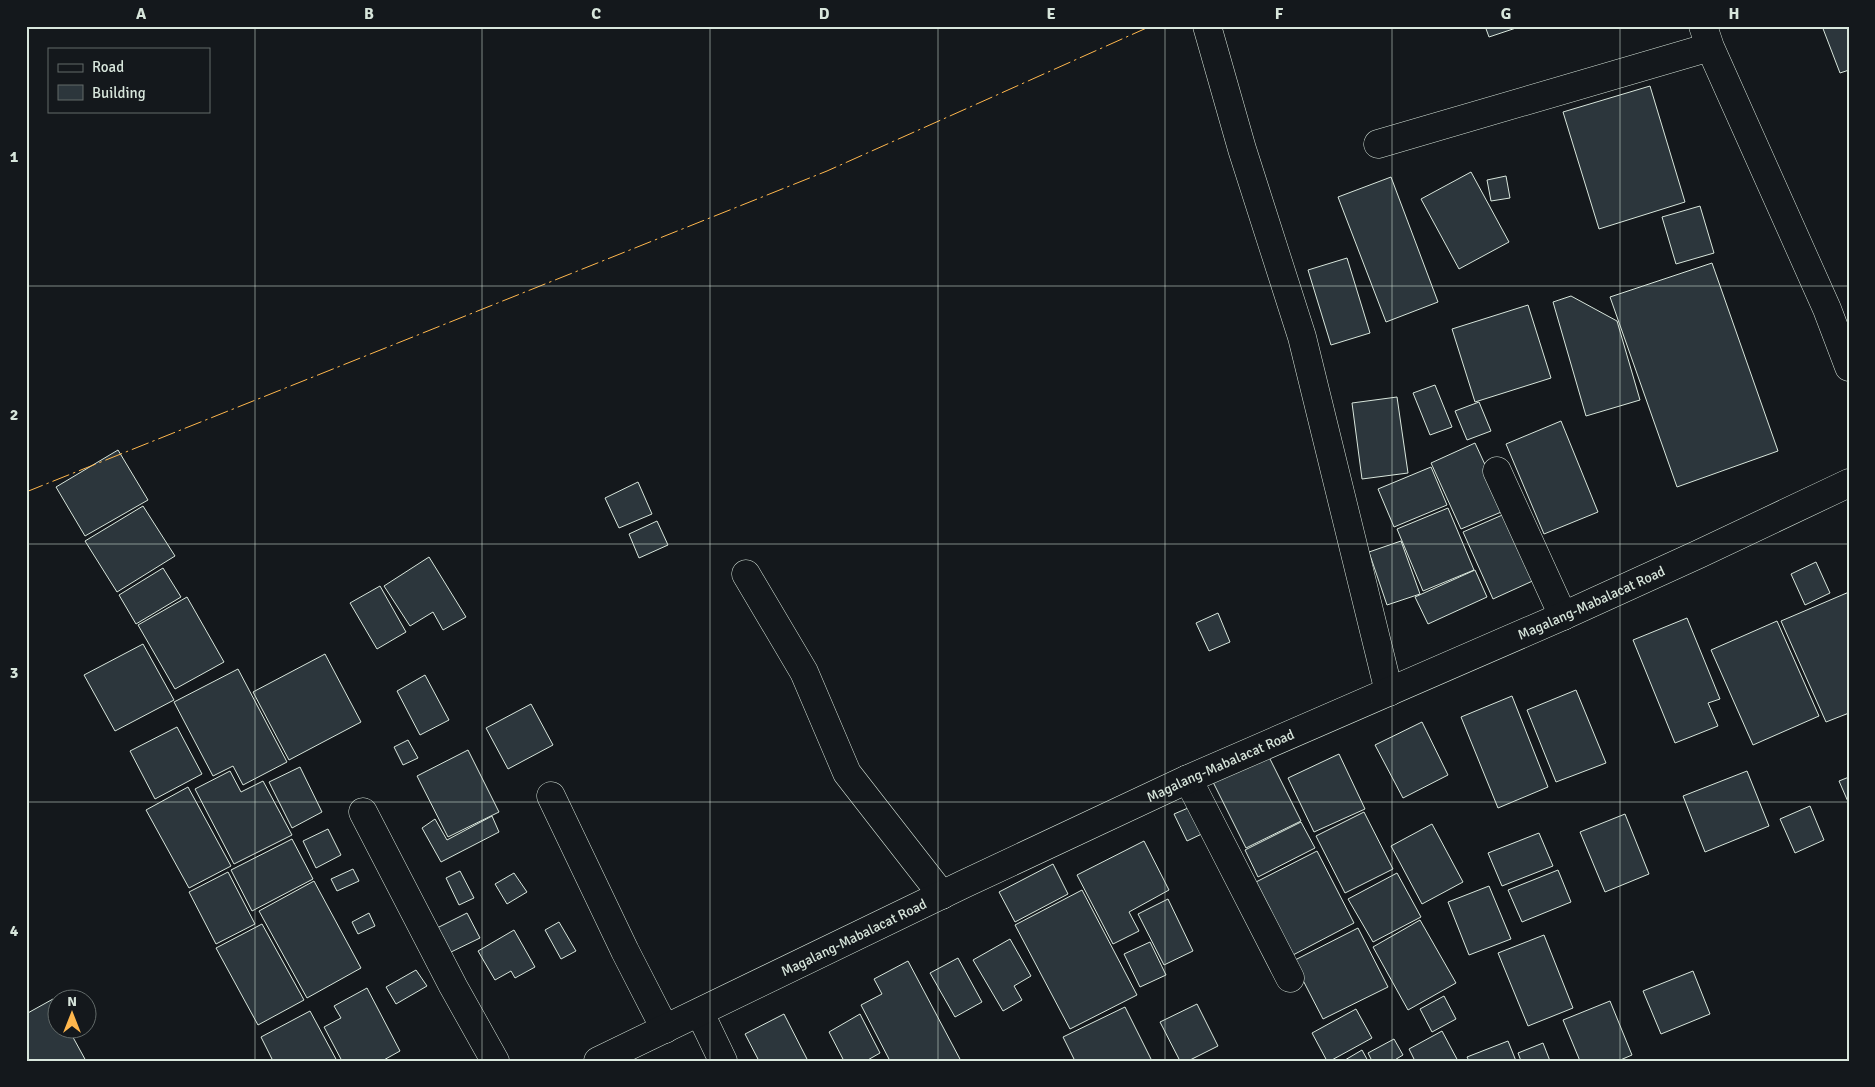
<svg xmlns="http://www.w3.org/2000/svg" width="1875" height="1087" viewBox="0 0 1875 1087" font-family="Signika,sans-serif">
  <rect width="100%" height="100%" fill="#14181c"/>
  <path fill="#2c363c" stroke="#d8e6dc" d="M1485,26H1522L1489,37Z
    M1822,26H1849V70L1840,73Z
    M1650,86L1685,202L1599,229L1563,112Z
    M1471,172L1509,242L1459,269L1421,199Z
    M1506,176L1510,198L1491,201L1487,180Z
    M1391,177L1438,302L1386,322L1338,197Z
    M1700,206L1714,253L1676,264L1662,217Z
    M1347,258L1370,333L1331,345L1308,270Z
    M1712,263L1778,451L1677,487L1610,297Z
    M1571,296L1617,321L1640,400L1586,416L1553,302Z
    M1528,305L1551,378L1475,402L1452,329Z
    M1435,385L1452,427L1430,435L1413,393Z
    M1397,397L1408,473L1362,479L1352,403Z
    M1479,402L1491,431L1467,440L1455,411Z
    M1561,421L1598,512L1544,534L1506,444Z
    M1475,443L1506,510L1461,529L1431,463Z
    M118,450L148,500L85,536L56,487Z
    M1431,467L1447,505L1394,527L1378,489Z
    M638,482L652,514L619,528L605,498Z
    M143,506L175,556L117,592L85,541Z
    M1448,508L1474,570L1423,591L1397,529Z
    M1507,513L1537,579L1493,599L1463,532Z
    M657,521L668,545L639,558L629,534Z
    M1401,541L1420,594L1387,605L1369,552Z
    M429,557L466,617L443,630L433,612L410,626L384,586Z
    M1816,562L1830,593L1805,605L1791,574Z
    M163,568L181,597L136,624L119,595Z
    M1475,570L1487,597L1428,624L1415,597Z
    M380,586L406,632L377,649L350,603Z
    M1849,592V713L1826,722L1781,621Z
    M187,597L224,662L175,689L138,625Z
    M1218,613L1230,642L1209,651L1196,623Z
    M1687,618L1720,699L1708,703L1718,726L1675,743L1633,640Z
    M1777,621L1819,716L1753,745L1711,650Z
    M143,644L174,700L115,731L84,675Z
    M325,654L361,722L289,760L253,692Z
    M238,669L287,762L243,785L233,766L213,776L174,702Z
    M425,675L449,720L420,735L397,691Z
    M1576,690L1606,763L1556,782L1527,710Z
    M1512,696L1548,787L1498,808L1461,717Z
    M531,704L553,745L508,769L486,728Z
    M1422,722L1448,775L1403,798L1375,745Z
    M177,727L202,774L155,799L130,751Z
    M408,740L418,758L403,765L394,747Z
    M468,750L499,812L448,837L417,776Z
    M1267,753L1301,821L1246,848L1212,780Z
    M1339,754L1365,809L1314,832L1288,778Z
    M300,767L322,812L292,828L269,782Z
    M230,771L241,792L263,781L292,835L234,864L195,789Z
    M1747,771L1769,826L1705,852L1683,796Z
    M1849,777V804L1839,781Z
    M188,787L231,866L189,888L146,810Z
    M1195,805L1208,831L1187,841L1174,814Z
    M1810,806L1824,840L1795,853L1780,819Z
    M1364,812L1393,869L1345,893L1316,836Z
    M1625,814L1649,874L1605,892L1580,832Z
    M492,816L499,832L441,862L422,828L435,819L447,840Z
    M1301,822L1315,848L1258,877L1245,850Z
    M1432,824L1463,882L1422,904L1391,846Z
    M328,829L341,855L316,868L303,841Z
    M1539,833L1553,866L1502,886L1488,853Z
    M292,839L313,879L252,911L231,870Z
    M1144,841L1169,890L1129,912L1139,931L1113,944L1077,875Z
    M1317,851L1354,923L1293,955L1254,883Z
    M1053,864L1068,894L1015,922L999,892Z
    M353,869L359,881L337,891L331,879Z
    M1558,870L1571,902L1522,922L1508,890Z
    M460,871L474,898L459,905L446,878Z
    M228,872L255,924L216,944L189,892Z
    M514,873L527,892L507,904L495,884Z
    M1397,873L1421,917L1373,942L1348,899Z
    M314,881L361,968L307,998L259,911Z
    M1489,886L1511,939L1469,955L1448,902Z
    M1082,890L1137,995L1070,1029L1015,925Z
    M1168,899L1193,951L1164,965L1138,914Z
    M369,913L375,926L358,934L352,922Z
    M467,913L480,938L449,953L437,928Z
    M1420,920L1456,983L1408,1010L1373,947Z
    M559,922L576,951L561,959L545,930Z
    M262,924L304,1000L258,1025L216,948Z
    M1358,928L1388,987L1323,1019L1293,961Z
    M514,930L535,967L515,978L511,971L495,980L478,951Z
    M1544,935L1573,1008L1528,1026L1498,953Z
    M1010,939L1031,976L1014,986L1022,1000L1003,1011L973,960Z
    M1150,942L1166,975L1140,987L1124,954Z
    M958,958L982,1002L955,1017L930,973Z
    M908,961L961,1061H890L861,1005L882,994L874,979Z
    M416,970L427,986L396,1004L386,987Z
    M1693,971L1710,1014L1661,1034L1643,991Z
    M367,988L400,1051L382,1061H342L324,1027L341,1018L334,1006Z
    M1444,996L1456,1019L1432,1032L1420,1009Z
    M53,999L58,1007V1030H69L86,1061H26V1014Z
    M1610,1001L1632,1055L1618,1061H1580L1563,1020Z
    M1197,1004L1218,1046L1188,1061H1180L1160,1022Z
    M1125,1007L1152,1061H1075L1063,1037Z
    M1356,1009L1372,1038L1330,1061H1327L1312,1033Z
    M310,1011L337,1061H273L261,1037Z
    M784,1014L808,1061H759L745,1034Z
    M860,1014L880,1053L866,1061H844L829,1032Z
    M1442,1031L1458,1061H1415L1409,1049Z
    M1394,1039L1403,1055L1393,1061H1372L1368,1053Z
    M1508,1041L1516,1061H1469L1467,1057Z
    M1543,1043L1550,1061H1521L1518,1053Z
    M1362,1050L1368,1061H1345V1060Z"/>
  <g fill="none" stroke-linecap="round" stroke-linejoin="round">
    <g stroke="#d8e6dc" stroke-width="29">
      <path id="minor" d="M1207,26L1242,149L1302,337L1389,692
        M1703,26L1710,47L1827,309L1849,367
        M1378,144L1710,47
        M1497,471L1563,616
        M746,574L804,672L847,773L942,895
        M1188,779L1290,978
        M551,796L625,951L665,1029
        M363,812L453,986L495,1061
        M700,1013L723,1061"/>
    </g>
    <g stroke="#d8e6dc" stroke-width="29">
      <g id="major">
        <path id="s1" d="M598,1061L964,884L1188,779L1563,616L1699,554L1849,483"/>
      </g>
    </g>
    <use href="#minor" stroke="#14181c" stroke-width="28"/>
    <use href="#major" stroke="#14181c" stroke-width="28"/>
    <path stroke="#ffb74d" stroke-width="1" stroke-dasharray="18 4 2.5 4" stroke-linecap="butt" d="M26,492L827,171L1151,26"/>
  </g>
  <path fill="none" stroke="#d8e6dc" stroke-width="1" stroke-opacity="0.55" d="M255,26V1061M482,26V1061M710,26V1061M938,26V1061M1165,26V1061M1392,26V1061M1620,26V1061M26,286H1849M26,544H1849M26,802H1849"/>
  <g text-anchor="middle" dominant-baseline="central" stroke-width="4" stroke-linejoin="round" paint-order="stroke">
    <g font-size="14" fill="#d8e6dc" stroke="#14181c">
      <text stroke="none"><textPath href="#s1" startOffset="1094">Magalang-Mabalacat Road</textPath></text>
      <text stroke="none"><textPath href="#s1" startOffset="689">Magalang-Mabalacat Road</textPath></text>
      <text stroke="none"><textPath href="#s1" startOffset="284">Magalang-Mabalacat Road</textPath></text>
    </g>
  </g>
  <rect width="1875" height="1087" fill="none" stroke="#14181c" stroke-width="55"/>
  <rect x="48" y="48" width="162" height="65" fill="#14181c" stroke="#626a69"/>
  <rect x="58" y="64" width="25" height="8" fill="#14181c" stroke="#626a69"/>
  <text x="92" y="72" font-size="15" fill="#d8e6dc">Road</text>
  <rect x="58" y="85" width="25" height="15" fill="#2c363c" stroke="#626a69"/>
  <text x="92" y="98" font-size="15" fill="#d8e6dc">Building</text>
  <g transform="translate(72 1014)"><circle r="24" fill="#14181c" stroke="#626a69"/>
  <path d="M0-4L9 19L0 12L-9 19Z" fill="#ffb74d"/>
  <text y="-8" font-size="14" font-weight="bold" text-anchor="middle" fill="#d8e6dc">N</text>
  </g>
  <rect x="28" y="28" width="1820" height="1032" fill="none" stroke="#d8e6dc" stroke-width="2"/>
  <g font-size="16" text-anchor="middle" font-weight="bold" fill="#d8e6dc">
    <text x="141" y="19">A</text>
    <text x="369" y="19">B</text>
    <text x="596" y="19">C</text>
    <text x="824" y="19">D</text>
    <text x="1051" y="19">E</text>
    <text x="1279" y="19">F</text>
    <text x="1506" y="19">G</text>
    <text x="1734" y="19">H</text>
    <text x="14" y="162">1</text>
    <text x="14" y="420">2</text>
    <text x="14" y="678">3</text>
    <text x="14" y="936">4</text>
  </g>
</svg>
